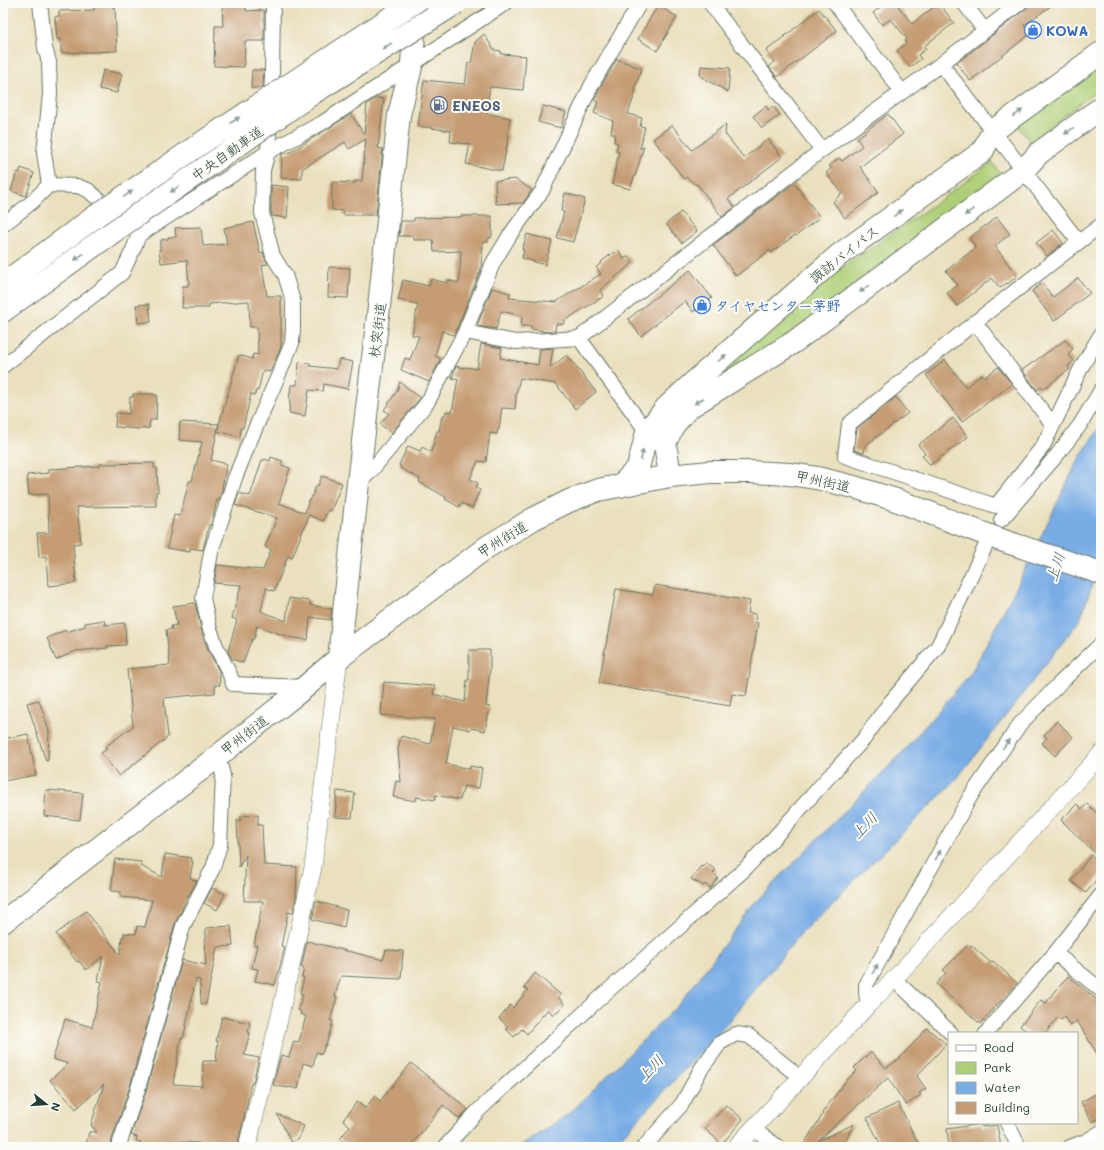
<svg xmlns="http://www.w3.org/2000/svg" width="1104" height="1150" viewBox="0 0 1104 1150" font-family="Mali,'Klee One',sans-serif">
  <rect width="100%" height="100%" fill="#fdfcf7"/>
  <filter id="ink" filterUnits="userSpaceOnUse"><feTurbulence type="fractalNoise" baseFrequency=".025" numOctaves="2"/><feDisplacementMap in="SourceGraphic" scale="8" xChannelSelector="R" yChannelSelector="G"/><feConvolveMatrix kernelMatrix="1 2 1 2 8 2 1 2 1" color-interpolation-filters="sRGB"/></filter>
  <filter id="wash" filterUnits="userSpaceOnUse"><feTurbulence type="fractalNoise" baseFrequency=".012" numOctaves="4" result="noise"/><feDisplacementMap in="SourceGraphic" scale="16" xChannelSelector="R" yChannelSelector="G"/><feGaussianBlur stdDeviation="0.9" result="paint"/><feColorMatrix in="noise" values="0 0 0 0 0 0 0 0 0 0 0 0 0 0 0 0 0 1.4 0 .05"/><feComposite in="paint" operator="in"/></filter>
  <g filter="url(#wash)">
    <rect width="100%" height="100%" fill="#eae0be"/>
    <path fill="#aecf77" stroke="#668656" d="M1101,63V89L1087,98L1030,142L1016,124Z
      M992,162L1005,180L900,257L680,409L807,292L943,198Z"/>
    <path fill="#78ace5" stroke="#4c748c" d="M1101,424V558L1080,620L955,781L803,931L728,1023L612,1147H520L571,1112L681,1002L759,898L900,755L971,673L1016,588L1077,462Z"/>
    <g id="blocks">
      <path fill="#c59c73" d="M222,3H246V11L264,10V41H245L244,67L214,66L215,26H223Z
        M886,3H896L912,24L939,3L954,23L924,46L926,49L918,55L921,59L910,67L897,51L906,43L905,41L907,39L891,19L882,25L873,13Z
        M1033,3H1055L1024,25L1030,34L970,81L957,63Z
        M94,5H113V8H115L117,51L61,53V42H60V39H57L55,17L59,16V11L94,10Z
        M658,5L677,17L657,51L638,39Z
        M819,9L837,31L777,77L769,67L775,62L766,51Z
        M484,34L494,50L501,51V54L526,56L523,90L490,87L486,113L510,118L507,135H509L502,171L466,164L470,144L450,142L451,131L418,126L424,80L464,84L465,86L468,62L471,63L475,42Z
        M617,59L642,69L634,89L636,90L628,114L642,118L640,126L645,127L640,149L644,146L635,177H634L630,189L612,184L619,152L616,151L618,143L614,142L615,134L611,133L613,121L594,113L598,102L594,100L600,88Z
        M701,66L730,68L728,92L700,76Z
        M103,70L122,74L117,93L99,89Z
        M252,70H264L263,87L262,88H251Z
        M376,98L384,99L378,148L383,149L376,215H343V211L332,210V182L355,183V181H362L366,139L349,149L345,142L302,169V179L281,178L282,154L285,153H289L351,114L364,134L367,104Z
        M543,106L566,112L561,128L538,122Z
        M766,106L768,110L773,106L780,115L762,128L753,116Z
        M888,114L903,134L860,167L879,192L845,218L833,202L842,193L826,173L832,168L829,166L839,158L842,161L862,146L857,138Z
        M726,124L725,135H726L744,158L768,139L782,157L728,199L735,207L722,217L698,185L695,184L686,177L684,179L653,139L672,125L692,150Z
        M21,168L34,173L26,196L11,191L17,172L19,173Z
        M515,179L532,190L523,203L496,204L495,181Z
        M794,183L820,217L796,236L795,235L771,253L770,250L736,276L713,245Z
        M271,185L289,187L287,218L272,216L271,212Z
        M565,193L585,199L573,242L557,238L564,212L561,211Z
        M681,212L697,231L682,243L666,224Z
        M461,216H492V235L491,238H488V242H483L481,269L457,328L454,335L442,331L435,356L440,358L439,363L429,382L401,370L405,358L410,360L419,336L412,335L418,304L398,300L403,280L429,286L431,279L447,283L448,280L459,283L461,251L434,252L433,240H414V236H399L401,221H414V218L461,217Z
        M997,217L1010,234L995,246L1017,276L1008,284L1007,283L1000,288L992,278L957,306L947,293L958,285L946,271L975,248L974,246H975L969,238Z
        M253,222L260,253L263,252L265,258L268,264L262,265L267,296H281V347L270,372L263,370L258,391L256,390L255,395L251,394L243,428H241L240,437L217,431L239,355L252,359L253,354L258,355L257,327H250L249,301L209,304V308H182L183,286H188V284H189L187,260L161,263L159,250H160V243H161V240L168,239V237H176L175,228L201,227L203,246L227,244L224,228Z
        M1053,230L1063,243L1047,256L1036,243Z
        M527,234L552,241L545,265L522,258L524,250H522Z
        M618,250L624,259L629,256L633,263L600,290L604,296L564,321V324H556L555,331L543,332V331L531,329V326H521L522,316L501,311L496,329L477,326L492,288L510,293L509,298L556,302L601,274L596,267L602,263L601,262L614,252L615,253Z
        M329,267L350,268L348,298L328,297Z
        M690,270L712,298L693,312L685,301L641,336L628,319Z
        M1078,278L1090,293L1054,321L1032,291L1042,283L1053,297Z
        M149,304L151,322L138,323L136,305Z
        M1065,340L1073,349L1068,354L1074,361L1068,366L1070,369L1043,389L1041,387L1037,390L1022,370Z
        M481,344L502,348L500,358L538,365L540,349L553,348L550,368L567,355L596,392L575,409L556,384L520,378L516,394L515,409L502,408L499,429H498L497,434L490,433L486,462L478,461L470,479L478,483L476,488L480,490L472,508L461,503L459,507L445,499L446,497L419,482L420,479L400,468L401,466L399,465L408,446L420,451L422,447L431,452L437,431H439L442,416L444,417L446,411L452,412L458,379L452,378L456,366L464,368L465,367L477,369Z
        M339,359L353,362L348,389L324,384L323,391L309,390L305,416L289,413L290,402L289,401L291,385H297L299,362L310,363V366L337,369Z
        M945,360L966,387L982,374L985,377L998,367L1012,384L962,422L926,375Z
        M400,382L420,398L391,433L380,424L389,413L384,410L397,391Z
        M133,394H154V395H157L156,420H150L149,428L139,429L115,427L116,413L129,414L130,397H133Z
        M896,397L908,413L865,446L864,453L854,450L857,428Z
        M953,418L968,437L930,465L922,455L925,453L918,445Z
        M180,422L219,424L211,460L227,464L222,488H223L219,500H217L211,525H209L203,550L190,548V552L167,548L174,515L180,516L189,481H192L202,442L179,440Z
        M271,457L283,461L281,465L290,468L279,503L305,513L309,500L310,501L316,486H318L322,476L342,483L331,511L328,510L323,521L309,515L292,558L288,556L274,591L266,588L261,611L286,621L289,598L310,601V605L332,609L331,620L310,617L308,640L289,637L257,626L254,639H252L251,643H250L243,663L232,659L228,651L237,620L232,618L241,585L214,583L217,565L263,570L271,550L265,547L277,518L235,505L239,493L250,496L262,460H265V459L270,461Z
        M154,463V468H157L158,492H156V506L77,507L81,543L73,544L76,583L48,586L46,556L39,557L37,533H49L48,494L29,495L27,475L49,473V469L100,466V464Z
        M655,585L750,601L748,613L756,614L755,622L758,623L746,696L732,694L730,706L599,683L616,589L653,595Z
        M195,603L201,629L208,650L219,671L220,685H215V693L164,698L168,737L119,776L101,753L107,749L105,747L133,726L127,669L170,665L166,630L172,629L171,626L177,625L173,606Z
        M104,620L105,625L125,623L126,645L107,646V648L76,651L56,660L47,638L66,630V632L85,626V623Z
        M469,650H490V668L486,706L490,707L485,731L471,728L470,730L453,726L446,764L470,769V766L482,768L479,788L464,786L460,800L436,795L435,800L417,797L416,801L393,797L396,781L401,782L398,750L401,736L430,744L435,719L381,715L384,682L435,686L433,694L465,702L467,680H469Z
        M39,700L49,731L48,760L46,761L27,703Z
        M1057,721L1073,737L1055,756L1042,743L1047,738L1044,735Z
        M28,734L36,775L3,781V739Z
        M46,790L83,793L80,820L44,816Z
        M337,791L355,793L352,818L335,817Z
        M1077,804L1082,809L1087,804L1101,817V859L1061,820Z
        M258,815V825H262L264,865L297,867L296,898L293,913L288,912L281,946L285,947L275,985L255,981L258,969L252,968L257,945H254L263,901H244L246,855L239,867L237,820H241V816Z
        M165,854L192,858L191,861H193L190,878L197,881L189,895H188L175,924L130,1086L112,1139L111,1147H85L89,1132H97L91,1125L104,1084L76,1109L50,1080L68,1064L53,1059L65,1019L92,1027L102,982L98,981L103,956L86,970L79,961L77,962L56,934L86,911L120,955L122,937H124V933L136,934L137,926L145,927L152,900L121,897V892L111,891L115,859L141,862V866L162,877Z
        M1091,855L1101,863V874L1086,893L1071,881Z
        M706,863L716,870L713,873L718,878L710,888L705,884L704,886L691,879L701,866L702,867Z
        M212,888L225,894L217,910L204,903Z
        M316,901L347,910L344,928L312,919Z
        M231,926L233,946L217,947L206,1004H201L200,980L196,979L183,1039L181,1038L173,1084L202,1086L203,1061H216L218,1041H216L222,1017L250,1023L248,1032L250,1033L244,1055L259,1058L253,1083H251L247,1105L237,1147H223L212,1145L211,1147H199V1143L169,1141L168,1146L162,1145V1147H148L140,1145L141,1142L136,1141L137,1137L131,1135L146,1091L182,960L206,965L204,940H206V928Z
        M307,941L383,960L386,950L403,951L401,979L341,976L335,996L337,997L330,1021H333L326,1045H325L322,1054L316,1052L313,1066L303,1063L298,1089L289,1087L288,1088L273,1085L281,1055L289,1057L294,1041L299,1042L306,1016L300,1014L301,1011L298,1010L303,994L300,993L304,978L302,977L304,968L301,967Z
        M968,945L970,947L971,945L991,963L993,961L1017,983L980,1024L952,998H951L936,984L946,973L943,970Z
        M535,973L561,995L558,997L565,1005L553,1015L548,1009L527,1034L522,1029L514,1037L506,1029L508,1027L499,1018L510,1005L513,1008L528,990L524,988Z
        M1068,976L1096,999L1101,1007V1060L1077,1021L1070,1026L1064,1017L1061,1020L1058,1017L1045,1033H1029L1020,1026L1041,1000L1046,1003Z
        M927,1028L946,1044L917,1076L926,1089L919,1093L921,1095L906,1105L888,1078L818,1141L854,1124L842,1147H802L823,1114L822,1113L845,1082L857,1071L854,1068L863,1059L871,1052L886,1068L898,1060Z
        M411,1063L468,1109L459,1119L443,1105L410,1147H349L340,1139L350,1126L343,1120L357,1102L365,1108L375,1096L380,1101Z
        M1101,1091V1117L1092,1122L1081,1102Z
        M898,1103L920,1147H882L867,1118Z
        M726,1105L743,1119L722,1144L705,1129Z
        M277,1114L304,1126L299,1138L291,1142Z
        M981,1124L982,1127L997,1125L1001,1147H949L947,1129Z"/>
    </g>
  </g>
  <g filter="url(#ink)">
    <use href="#blocks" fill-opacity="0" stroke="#667664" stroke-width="1"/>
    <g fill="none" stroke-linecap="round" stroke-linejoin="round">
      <g stroke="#667664" stroke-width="16">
        <path id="minor" d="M40,3L45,48L49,62L50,94L44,153L49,185
          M273,3L272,75L268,152L263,170L262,213L273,256L285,275L293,301V329L292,343L282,367L249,443L235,478L211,552L203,598L209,626L216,646L230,675L233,684L305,687
          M710,3L822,150
          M835,3L902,92
          M964,3L985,31
          M941,64L1079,242L1101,225
          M3,225L32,202L49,185L77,186L88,190L139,235L132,252L122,273L3,366
          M139,235L268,152L322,123L506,3
          M1079,242L975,322L849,424L845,456L996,506L1043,446L1082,366L1101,334
          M975,322L1053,425
          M465,332L516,342L579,338L822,150L941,64L1020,3
          M579,338L647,432
          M358,483L371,471L427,403L465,332L493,263L510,235L542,191L592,84L640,3
          M1001,520L1057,455L1080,425L1101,390
          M1055,953L1101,990
          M894,979L951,1033
          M868,1005L866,993V985L970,797L1001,752L1020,724L1060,683L1101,644
          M986,1033L1055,953L1101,895
          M1007,1123L1019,1147
          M753,1129L778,1147
          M119,1147L120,1142L138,1089L183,926L213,868L220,845L223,775L218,756
          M445,1147L478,1111L601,997L745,869L783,828L825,781L864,739L888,705L938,646L985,547
          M644,1147L682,1104L701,1069L720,1043L736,1034L749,1036L791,1070
          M1070,1147L1086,1141L1101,1132"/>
      </g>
      <g stroke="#667664" stroke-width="18">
        <path id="tertiary" d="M247,1147L278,1024L313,867L339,658
          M736,1147L868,1005L894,979L1101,754"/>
      </g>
      <g stroke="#667664" stroke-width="24">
        <path id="primary" d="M339,658L358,483L379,307L399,115L412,63L416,3"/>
      </g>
      <g stroke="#667664" stroke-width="24">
        <path id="trunk" d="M670,476L665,443L673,426L688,408L794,342L1023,171L1039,153L1101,108
          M620,486L638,468L647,432L666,408L694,382L839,255L982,152L993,131L1101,53
          M3,922L218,756L305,687L339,658L487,547L533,519L569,501L598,490L670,476L710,472H751L789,474L817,478L854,487L896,500L998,539L1101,573"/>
      </g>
      <g stroke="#667664" stroke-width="24">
        <path id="motorway" d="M3,284L96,216
          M3,311L110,234"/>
      </g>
      <use href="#minor" stroke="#fff" stroke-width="14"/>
      <use href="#tertiary" stroke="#fff" stroke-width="17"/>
      <use href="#primary" stroke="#fff" stroke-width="22"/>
      <use href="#trunk" stroke="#fff" stroke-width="22"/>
      <use href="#motorway" stroke="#fff" stroke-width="22"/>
      <g stroke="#667664" stroke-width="24" stroke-linecap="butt">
        <path id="motorway-bridge" d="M96,216L200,144L413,3
          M110,234L313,93L456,3"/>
      </g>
      <use href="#motorway-bridge" stroke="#fff" stroke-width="22"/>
    </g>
    <defs><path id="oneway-solid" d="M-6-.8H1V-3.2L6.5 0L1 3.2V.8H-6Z"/></defs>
    <g fill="#8f9e9a">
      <use href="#oneway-solid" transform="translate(387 46) rotate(148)"/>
      <use href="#oneway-solid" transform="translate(1018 113) rotate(-36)"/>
      <use href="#oneway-solid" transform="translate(235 120) rotate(-33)"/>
      <use href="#oneway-solid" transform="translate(1069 131) rotate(144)"/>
      <use href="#oneway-solid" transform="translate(175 189) rotate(145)"/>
      <use href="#oneway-solid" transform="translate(128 194) rotate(-35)"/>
      <use href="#oneway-solid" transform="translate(969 212) rotate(143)"/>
      <use href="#oneway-solid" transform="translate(898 213) rotate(-36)"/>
      <use href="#oneway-solid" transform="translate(79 257) rotate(144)"/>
      <use href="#oneway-solid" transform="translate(864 289) rotate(143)"/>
      <use href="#oneway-solid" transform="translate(722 358) rotate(-41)"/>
      <use href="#oneway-solid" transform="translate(699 401) rotate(147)"/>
      <use href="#oneway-solid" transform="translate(642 455) rotate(-76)"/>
      <use href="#oneway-solid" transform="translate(1006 744) rotate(-55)"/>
      <use href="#oneway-solid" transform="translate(938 855) rotate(-61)"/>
      <use href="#oneway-solid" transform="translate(875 969) rotate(-60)"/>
    </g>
  </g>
  <defs>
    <g id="shop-ring" transform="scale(0.9)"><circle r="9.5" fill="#fdfcf7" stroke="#3f7fe0" stroke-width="1.5"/><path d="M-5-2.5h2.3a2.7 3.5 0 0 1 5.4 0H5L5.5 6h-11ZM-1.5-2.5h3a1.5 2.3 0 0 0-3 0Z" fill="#3f7fe0"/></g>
    <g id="fuel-ring" transform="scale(0.9)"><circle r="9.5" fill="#fdfcf7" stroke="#5c6f8a" stroke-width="1.5"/><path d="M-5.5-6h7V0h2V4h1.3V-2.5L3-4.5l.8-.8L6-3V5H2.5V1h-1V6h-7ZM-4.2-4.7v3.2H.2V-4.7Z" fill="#5c6f8a"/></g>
  </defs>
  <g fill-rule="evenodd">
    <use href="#shop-ring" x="1033" y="30"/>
    <use href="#fuel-ring" x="439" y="105"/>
    <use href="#shop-ring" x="702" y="305"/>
  </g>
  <g text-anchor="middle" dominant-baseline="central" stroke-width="4" stroke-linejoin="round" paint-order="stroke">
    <g font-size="14" font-weight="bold" fill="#366cbe" stroke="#fdfcf7" text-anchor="start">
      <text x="1046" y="30">KOWA</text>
      <text x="715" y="305">タイヤセンター茅野</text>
    </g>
    <g font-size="14" font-weight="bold" fill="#4e5e75" stroke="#fdfcf7" text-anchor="start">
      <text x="452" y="105">ENEOS</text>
    </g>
    <g font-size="14" fill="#1f3d34" stroke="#fdfcf7">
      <text transform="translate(227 153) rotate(-35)">中央自動車道</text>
      <text transform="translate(844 254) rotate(-38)">諏訪バイパス</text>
      <text transform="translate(377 330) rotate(-83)">杖突街道</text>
      <text transform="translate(823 481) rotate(12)">甲州街道</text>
      <text transform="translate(502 539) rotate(-32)">甲州街道</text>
      <text transform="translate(244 735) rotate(-38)">甲州街道</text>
    </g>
    <g font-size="15" font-style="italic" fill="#3a5e69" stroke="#fdfcf7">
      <text transform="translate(1055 567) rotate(-72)">上川</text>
      <text transform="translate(864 825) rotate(-46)">上川</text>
      <text transform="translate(650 1068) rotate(-47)">上川</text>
    </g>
  </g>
  <rect width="1104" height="1150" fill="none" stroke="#fdfcf7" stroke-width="16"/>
  <rect x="948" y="1032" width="130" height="92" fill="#fdfcf7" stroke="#a4b0a9"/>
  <rect x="956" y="1045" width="20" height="6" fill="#ffffff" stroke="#a4b0a9"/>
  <text x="984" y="1052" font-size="12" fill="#1f3d34">Road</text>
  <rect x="956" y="1062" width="20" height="12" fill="#aecf77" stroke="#a4b0a9"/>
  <text x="984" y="1072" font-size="12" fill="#1f3d34">Park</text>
  <rect x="956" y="1082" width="20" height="12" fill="#78ace5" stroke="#a4b0a9"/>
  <text x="984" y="1092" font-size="12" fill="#1f3d34">Water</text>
  <rect x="956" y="1102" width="20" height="12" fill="#c59c73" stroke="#a4b0a9"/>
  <text x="984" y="1112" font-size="12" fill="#1f3d34">Building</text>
  <g transform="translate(46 1104) rotate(107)" stroke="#fdfcf7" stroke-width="3" paint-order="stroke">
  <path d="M0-3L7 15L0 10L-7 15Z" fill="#1f3d34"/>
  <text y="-6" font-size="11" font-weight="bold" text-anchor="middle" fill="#1f3d34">N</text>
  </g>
</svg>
